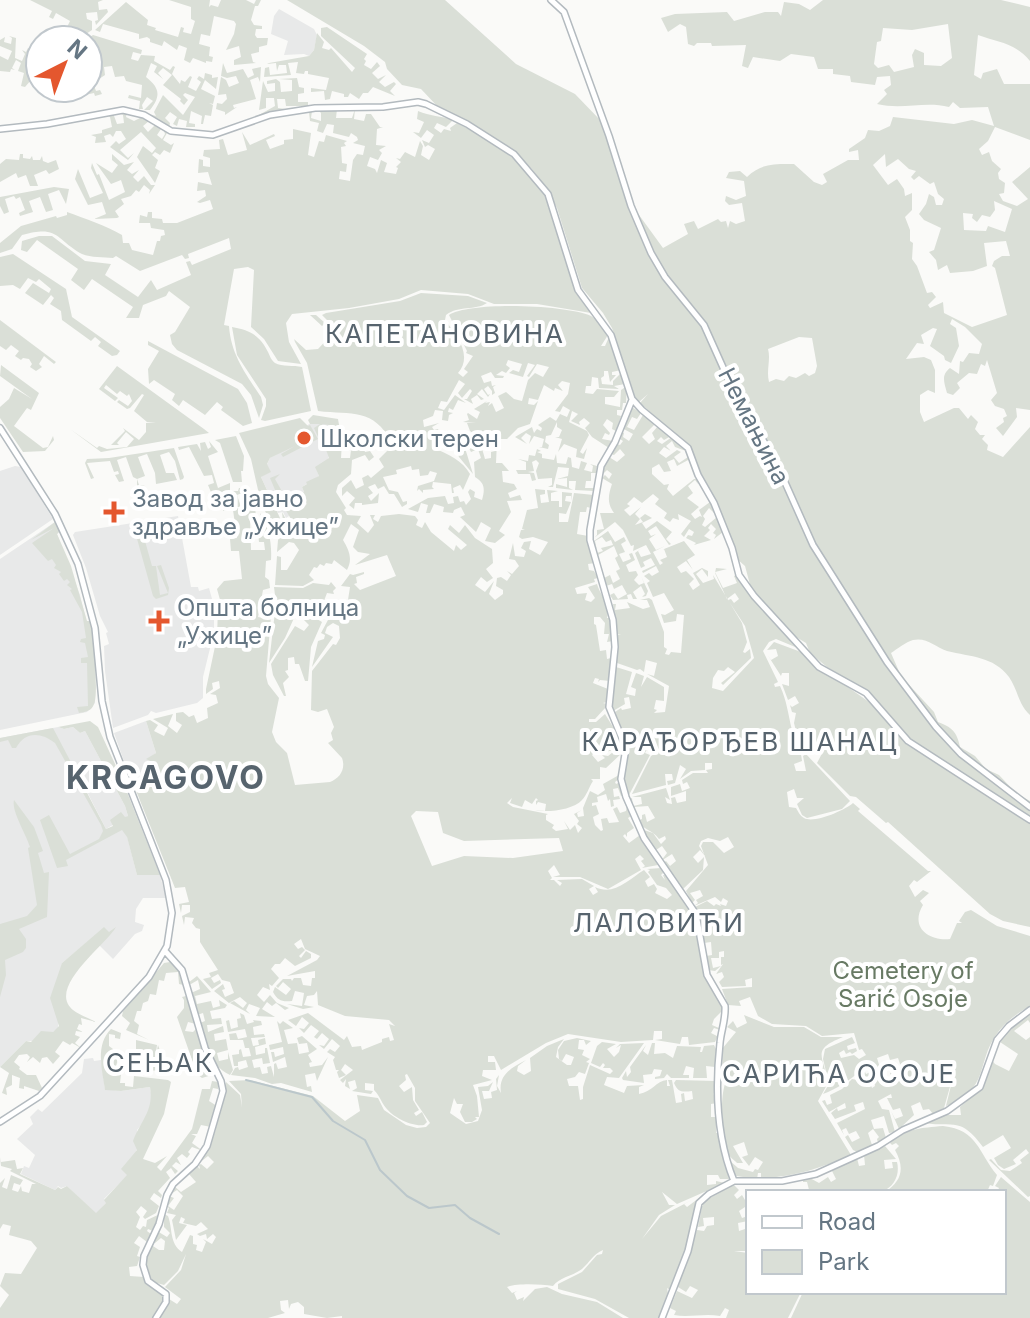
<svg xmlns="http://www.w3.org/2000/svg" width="1030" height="1318" viewBox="0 0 1030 1318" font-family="Inter,sans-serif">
  <rect width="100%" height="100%" fill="#fafaf8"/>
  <path fill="#e8e9e9" d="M279,9L314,29L317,35L314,50L309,56L304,54L284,55L288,41L271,34L274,16Z
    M313,422L329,424L337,440L329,455L328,461L316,468L319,476L302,487L304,492L302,494L307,504L286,518L283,512L278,513L261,477L270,458L293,446L288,436Z
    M15,466L21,467L53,519L0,555V471Z
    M178,516L191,587H198L199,591L209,588L214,606V632L203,677V698L197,703L156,713L151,711L148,715L113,728L105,671L104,646L109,644L106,633L108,632L100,616L86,568L73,535L75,532Z
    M55,522L60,531L57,534L80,595L95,656V703L87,712L0,730V559Z
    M146,721L156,753L147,760L152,761L143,789L135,788L130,769L125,764L114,733Z
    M58,727L64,729L73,727L80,733L85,731L125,806L128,816L106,829L81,780L107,836L122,829L127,836L137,875H160L166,898H143L136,909L135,922L144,925L142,931L135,934L113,959L92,938L62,963L58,1028L52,1033L41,1032L34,1041H26L0,1067V738Z
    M93,1058L94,1061L101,1060L105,1089L121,1091L150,1087L152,1099L147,1118L137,1130V1149L128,1175L104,1199L107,1202L96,1214L67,1186L61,1188L58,1186L55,1190L21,1174L24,1166L29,1168L35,1155L17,1139L33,1124L30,1117L38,1109L42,1112L82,1073L84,1059Z"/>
  <path fill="#dadfd7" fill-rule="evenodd" d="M30,0H103L98,2L99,10L107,9L108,12L96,25L95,21L98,20L97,12L86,13L87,19L92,21V30L80,38L65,31L70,21L56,13L53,19L49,17L52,11Z
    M169,0H210L209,7L211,5L218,7L221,0H246L254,4L256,0H261L258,6H255L251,20L254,25L262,26V29H256L255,35L257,38H268L267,45L259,47V52L251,54L253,62L256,63L234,65V60L241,57L239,46L226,50L234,34L236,24L234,21L214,16L210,36L201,34L199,44L210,47L209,56L213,57L212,62L206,61V63L193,58L190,63L184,60L187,48L179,45L177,50L164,41L162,46L150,42V39L147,37L139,39V34L103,24L100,32L95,30L126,2L148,20L147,25L156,28L155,30L178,37L181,27L184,28L183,32L191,34L195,21L191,19V7Z
    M287,0H445L516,64L575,94L603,123L626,197L663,248L688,234L684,224L694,221L698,229L718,219L721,222L726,221L728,228L730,221L736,224L745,221L742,203L729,205L725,201L726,196L736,200L746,196L744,181L726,178L729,172L740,171L747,177C761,163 775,164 794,164L814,182L822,185L827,182L823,174L848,160H859L858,150L849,152V149L865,138L868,130L879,131L890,126L893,117L954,124L972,120L994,126L988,107L960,108L953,102L949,107C925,101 902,110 877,104L887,94L884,90L891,85L890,76L877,77L875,85L851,82L850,76L833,74V69H818L814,57L791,54L780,61L753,57L748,68L742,66L746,45L712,46L711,43H697L694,46L688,44L686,27L680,24L668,32L661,18L675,14L727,12L734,21L765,12H778L781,16L784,2L799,4L810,10L823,0H1001L1030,7V61C1016,43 997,42 978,35L974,75L981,79L983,73L997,69L1004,84H1030V140L995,127L988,141L979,149L982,155L989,152L992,161L1001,169L998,173L999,179L1005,183L1004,193L999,194L1003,201L1017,206L1028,199L1012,182L1030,167V410L1016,408L1017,417L1003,436L996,428L1004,422L1003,418L1007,416L1004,409L995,406L991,400L997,393L987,360L985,366L981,364L977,374L969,373L957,383L960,388L953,395L947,393C944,382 941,375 950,368L959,374L960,361L963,362L969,353L979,354L982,344L965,327L952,319L950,324L956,328L959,346L951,363L945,360L944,356L930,346L937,329L933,328L921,335L924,344L917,343L906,359L924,357L931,360L935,370V393L928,390L920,395V412L924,422L954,408H959L968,419L971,415L978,422L975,429L980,435H985L982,439L988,445L987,450L1003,457L1030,427V715C1018,704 1018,690 1009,677C993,656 971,657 947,651C935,647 927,637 913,640C906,642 897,649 891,653L901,676L934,712L938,722C952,727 957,732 960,747L975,756L986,769L999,775L1016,793L1030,801V817L909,739L871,694L827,667L810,653L806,643L791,634L752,592L745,566L737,559L688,445L640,403L648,394L639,402L635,397L612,328L603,313L582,288L557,208L543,183L531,168L505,145L438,107L421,89L402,85L387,69L385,62L364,46ZM948,24L952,58L941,66L924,65V53L915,49L912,55L914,67L894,72L889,65L878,68L874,64L877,42L881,41L883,28L912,30ZM885,154L886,167L898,159L909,169L916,171L911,177L914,180L919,176L930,184L934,182L938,194L944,199L942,205H936L934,197L929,194L926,204L919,214L924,220L941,228L934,250L929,252L936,260L938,270L947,265L950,273L973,271L987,266L984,243L1006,241L1010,256H1002L994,261L992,266L995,268L1007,315L972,327L944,313L943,302L930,308L928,305L936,297L932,292L927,293L917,266L912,259L913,243L910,241V230L905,217L912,210V193L905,196L904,189L897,179L888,185L873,165ZM994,201L1012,209L1005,232L988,226L986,231L964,230L963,213L973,214L972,218L977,222L982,215L990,217L995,210ZM799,337L812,338L817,366L815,373L809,376L805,373L796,378L789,376L784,381L776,379L769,382C766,370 771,360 768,349Z
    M327,27L367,54L364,59L366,61L364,65L371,69L377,62L380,66L372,73L378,79L386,75L379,82L385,87L394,82L396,84L390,91L395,96L373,87L368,93H363L359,99L350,93L348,97H344V94L332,91L330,99L325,100L324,91L311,92V88L326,90L329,78L308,74V71H305L304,74L296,73L298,62L288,63L291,75L264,77L265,68L269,67L270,75L287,73L286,65H279L277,71L276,63L267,64L269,63L309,56L314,50L317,33L324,42L322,48L329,50L331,48L352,72L355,68L321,36V28Z
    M93,35L142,50L141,54L133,52L131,59L138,61L141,55L155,56L154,61L170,70L173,66L175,67L172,74L180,84L181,80L185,82L190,76L192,77L188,87L196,91L201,82L197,79L199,76L204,79L205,73L212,75V78L218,77L216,89L205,80L201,89L215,96L213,104L209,103L213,105L211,116L205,115L203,124H201L202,116L191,111L189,123L195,124V127H186L187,121L179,119L177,126L173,124L177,117L170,112L165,118L170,123L169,128L142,112L156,116L154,112L163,95L183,115L195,97L185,93L183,95L188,100L184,105L180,101L181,99L163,85L172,75L163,68L158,73L163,79L154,72L157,66L151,63L146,77C160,88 161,96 150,110H144L153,101L147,97L142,105L143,109H139L140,101L128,98L129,95L141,98L142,85L126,81L124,76L115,77L112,66L104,67L105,75L93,83L96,91L100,90L102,94L95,96L94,93L85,95L79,93L82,88H88V58L95,52L88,46L90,40L88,38Z
    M9,36L16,38L15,58L22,61L25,54L22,50L26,52L28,48L34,50L40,47V85L31,80L25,87L21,86L24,73L18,71L21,63L16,60L12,68L15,70L11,69L10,72L0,71V56L8,60L12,51L0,46V40L5,37L4,42L11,44L12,38Z
    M223,63L227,73L243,69L248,78L254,75L252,69L261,67L260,82L258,77L250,80L256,99L233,105L234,108L237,107L225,115V112L216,109L217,103L222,104L227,99L226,94L218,95L221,77L226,80L229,87L239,83L236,76L227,78L221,76Z
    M297,78L299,87L304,88V93L298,94V102H308V106H286L285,99H277L278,108L286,109L252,119L275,106L274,98H266V108L259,110L263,81L268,92L275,91V83L267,84V81L276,79L280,82L281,92L292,91V80L279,79Z
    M337,109L336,118H352L355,109L354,119L364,121L366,114H371L380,127H383L377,129L376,145L386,146L379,150L382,153L378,160L370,157L367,166L375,169L377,173L381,160L387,163L384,172L396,174L398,168L396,167L401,162L396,158L400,159L405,152L415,157L420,141L423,146L421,155L429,160L435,149L428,145L425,147L422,140L429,143L434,135L427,130L421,138L413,132L419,133L424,122L417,119L418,111C430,116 441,116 453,120L446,127L437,123L434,128L441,133L444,129L451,131L450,128L457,123C493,141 524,161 546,196L575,292L591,313L537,304H494L468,294L421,290L399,299L349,308L292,314L286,323L289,342L301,364L278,361L264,339L251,327L254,270L248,267L234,269L224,325L229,326C231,355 246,374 261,397L263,405L259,418L251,395L242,384L177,350L172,344L170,335L175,332L190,307L169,291L166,296L143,305L139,318H126L133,307L92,279L84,290L71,280L78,269L37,240L27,252L21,250L22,241L39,236H52L85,261L111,264L105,275L138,297L151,280L157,290L191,275L186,262L190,261L192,265L231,249L229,238L188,254L189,258L185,259L182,255L140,271L116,256L113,258C103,257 89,258 80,253C55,238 58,225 22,235L12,249L0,253V243L21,226L56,216L57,218L67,215V212C86,219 105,225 122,235L123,243H129L132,250L153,255L157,241H160L161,236L165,235L164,230L151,228L150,223H139L140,215L147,217L148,212H152V218L162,219L163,223H177L213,209L210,200L200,203L197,202L206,196L205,190L197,191L198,182L212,185L208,172L198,173L199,159L203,160V166L210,167V158L203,156L204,150L220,149L219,140L223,139L228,155L247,150L242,132L250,145L274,134L275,136L266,140L270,149L284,144V140L293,139V129L311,133L308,155L314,157L319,141L324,142L326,135L347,141L344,143L346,146L341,147L342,163L347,164L346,172L340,171L339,179L350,181L353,160L357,154L363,155L365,146L353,143L358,140L357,137L351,133L349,137L333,133L334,125L327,124L323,133L317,131L319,123L310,121L309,112L312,111L311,118L321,121V113L319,111Z
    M113,113L117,124L124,123L123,115L119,113H127L126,117L134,121L142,117L149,121L143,126L148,132L155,125L161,129L157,135L162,139L165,134L164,131L167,133L163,140L171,145L174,143L170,153L164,150L160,155L155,152L152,155L158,160L155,168L160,171L155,183L137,157L143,146L152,153L156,148L141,132L120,150L128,158L134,153L128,160L110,147L116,141L119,144L126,139L121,131H116L113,137L110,134L104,136L106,142L95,143L96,137L91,135L102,133V130L112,127L110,117L106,114Z
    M20,154H23V158L30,159L32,156L33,160H40L42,156L43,161L48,163L56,160L59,169L49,174L46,170L34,175L38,186H30L26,175L18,178L16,173L0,182V164L6,159L19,160Z
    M112,154L124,165L134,162L127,170L132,174L139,170L133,177L138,182L144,176L151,185H155L149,194L150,190L144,185L139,192L136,190L131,196L121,199L124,204L115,211L119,217L117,218L94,219L106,214L102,202L88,205L75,179L78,169L90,198L103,193L91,168L92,163L97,175L99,174L109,200L125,192L121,180L111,184L96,163L112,173L118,165L112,160Z
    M54,187L69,189L66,204L59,190L48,194L53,210L46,212L40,197L29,201L33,212L20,216L19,213L25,210L20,197L16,199L14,196L5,199L9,212L4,214L0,206V197Z
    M13,254L66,289L72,317L120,351L117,355L112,356L98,346L101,342L95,337L91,341L62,320L61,311L50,304L54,298L51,295L43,305L25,293L33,283L49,293L51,289L39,279L36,282L28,278L20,289L13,285L0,286V257Z
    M421,293L468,296L487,303C475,311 459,305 446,315L445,320C457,335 473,356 458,373L463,377L468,372L464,369L473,356L466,353L467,351L449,315C471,301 567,305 591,316C599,320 603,328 608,335L601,346H605L609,337L621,370L612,372V375H616L610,382L608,371H604V376L601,378L602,384L613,385V381L622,372L625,384L614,386L619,389L599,388L598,378L592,377L591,386H586L585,393L593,394L597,389L619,391L614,397H605V404L620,407L621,390L627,386L626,403H623L622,410H617V415L621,416L616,431L612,429L613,423L607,419L603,425L610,433L609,435L605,433L602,439L613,441L609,448L592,437L585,428L590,423L584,418L579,422L580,425L571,421L578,414L572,411L569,422L587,431L589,435L580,452L583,454L587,448L584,459L576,457L577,449L564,444L558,452L562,439L555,437H559L562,430L557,427V422L551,435L546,436L545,442L549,445L548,449L539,447H542L544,439L534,436L529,444L531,436L526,433L521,438L527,444L515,437L532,427L534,433L537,429L541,431L542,428L538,425L550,417L556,421L560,414L567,417L570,410L563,406L560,412L555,411L568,394L570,383L562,381L558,385L563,391L555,388L554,391L544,385L538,400L529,398L528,404L534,405L538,401L530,424L518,428L507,439H482L481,445L485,459L491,458V452L495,451L492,440L497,441L496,463H502L509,471H502L503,482L514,484L517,489L508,493L510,498L520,495L522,500L507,501L511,512L499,531L505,535L495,543L485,541L491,528L481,522L476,532L460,517L465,515L461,507L454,510L453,513L443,512L444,507L434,504L430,513H426L428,505L421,503L418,512L408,509L428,498L445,496L448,504L454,503L453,497L458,496L460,502L464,501L466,505L471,499L468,492L470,489L475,492L474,497L482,500C485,489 485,483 475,477L474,462L481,458L478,449L471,452L469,448L476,449L479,446L476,439L479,438L470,431L467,423H476L463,422L469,420L467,414L468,413L477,419L480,412L474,409L487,401L485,403L490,402L488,406L492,403L496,412L504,408L498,396L506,392L514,399L522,401L528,380L535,373L543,377L549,367L537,364L529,377L527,376L535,365L528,363L523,377L509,373L513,370L519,372L522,364L508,360L506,365L510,368L506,373L502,371L496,375L504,376L503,378H495L491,372L481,376L484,383L491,381L492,386L496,385L493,387L495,393L492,395V391L488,386L484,389L488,395L490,394L488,397L482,389L477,394L484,399L481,400L477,395L471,399L473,404L464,399H467L472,391L470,389L462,398L458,393L465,384L459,380L447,402L441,401L438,408L444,410L455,395L466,403L458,400L453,410L449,408L448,412L453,413L449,415L448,421L442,420L443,411L435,410L433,416L423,420L424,427L439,423L432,427L434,430L438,429L441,436L448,430L452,435L460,432L461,436L458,438L462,439L465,446L460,442L455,445L458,450L465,448L473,474L459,457L449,433L442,438L447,446L444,447L439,438L433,442L436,449C448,454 463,461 470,474L463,490L460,485L453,488L454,493H452L451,484L433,482L432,487L434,489L423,490V493L419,489L417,491L418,486L434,481L437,473L430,471L428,475L420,476L419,469L412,470L411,466L396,470L397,474L383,477L389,490L398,492L403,502L407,501V504L402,507L394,494H389L384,486L378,489L375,484L368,487L373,493L368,496L371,501L379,493L378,503L362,505V503H355L354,509L349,505L355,498L347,491L342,496V488L351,480L356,489L364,485L362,478L368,475L371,478L384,467L379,459L389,449L400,447V442H391C374,408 352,415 318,411L307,363L295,342L294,339L306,350L318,349L334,332L325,323L322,326L310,315H316L325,323L327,320L322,315L326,313L400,301Z
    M0,320L56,362L54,364L44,356L39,364L42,367L36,371L30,367L32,364L29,359L23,358L21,360L15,356L19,351L11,345L6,350L0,346Z
    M232,327C249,330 260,335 268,352C270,356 271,360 275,363C282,367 294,365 302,367L311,411L265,421L261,420L266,406V399L237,355Z
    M148,341L238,389L247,403L252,423L243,426L221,410L223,407L217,402L205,415L183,400L179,406L172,400L175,394L154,380L149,384L148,369L159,351L148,345Z
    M1,365L39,393L31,410L27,408L14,426L43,448L48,447L53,436L54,440L45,451L23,452L0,418V407L9,399L14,388L32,399L0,376Z
    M117,366L204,429L209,433L101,452L70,429L97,448L99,446L107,449L127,447L134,439L126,432L117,443L119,445H111L125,431L123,428L139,440L146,432V423L156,422H147L134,411L144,395L142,394L130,408L127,409L117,402L119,400L128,406L132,401L129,394L127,396L120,391L117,394L106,385L104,388L118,398L115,401L99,389Z
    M632,407L641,413L637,419L632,417L627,427L634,430L643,415L655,424L642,437L649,444L655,439L652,433L658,426L671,436L664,440L661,437L657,441L662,444L672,437L686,451L675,447L672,441L666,446L671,451L664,447L659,453L666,458L677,450L681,452L674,457L679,463L688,457L690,459L677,466L674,459L667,462L671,471L664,472L659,464L652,468V474L664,485L669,484L667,489L673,496L694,479H697L698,484L695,480L688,486L693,493L687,498L699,507L691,514L695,519L700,516L702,517L699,510L710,502L715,514L709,508L703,516L705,519L702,525L705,527L717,517L723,532L714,539L716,535L713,533L716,529L711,524L708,528L710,530L704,536L711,540L694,545L696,543L686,538L688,535L692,536L694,532L689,529L684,537L681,534L691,521L678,514L679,520L673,518L670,522L664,518L667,513L655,504L659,499L653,494L642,503L634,497L627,504L630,506L624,510L630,516L641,507L635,514L640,519L635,525L643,522L640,518L645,514L652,518L642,523L646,529L657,521L672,532L666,539L671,544L669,545L656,526L648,531L651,536L656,534L649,539L656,550L665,546L653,552L660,565L663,563L660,560L667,557L664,549L659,551L684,541L695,555L687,560L693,570L686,561L677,567L681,573L686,571L694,579L689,584L693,590L700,585L693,573L702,568L708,571V577L702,569L696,574L703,583L714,579L713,575L742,623L747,642L743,652L745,653L750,649L751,658L723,685L721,683L735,672L728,667L724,671L718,670L713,678L712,688L723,691L754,658L745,626L728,600L731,599L734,603L739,599L735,593L727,599L715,573L716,568L727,569L715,572L723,588L737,583L734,576L736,575L800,649L776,639L769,642L763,651L778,682L774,684L775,687L780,686C787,701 788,714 792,730C796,742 801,749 802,761L794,764L796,771H806L803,756L806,754L850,801L842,809L807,818L802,815L797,804L804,798H797L794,789L787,792L789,807L796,808C798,811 800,816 804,818C814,824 845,810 853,803L860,809L858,811L928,871H931L917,882L914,880L909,886L915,897L923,890L929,893L920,901L923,905C910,926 927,941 950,939L957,923H962L959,921L965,912L971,910L997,926L1030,936V1006C1017,1013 1004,1023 996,1035C976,1064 990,1089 946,1106L955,1069L944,1108L933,1114L929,1109L923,1110L920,1102L911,1106L914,1115L899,1129L891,1111L895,1119L903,1116L900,1108L893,1110L887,1098H892L891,1094L878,1101L882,1109L889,1110L895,1132L889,1133L884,1116L871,1120L874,1129L883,1128L886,1138L878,1143L877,1139L879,1137L873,1129L868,1133L872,1145L857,1152L853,1150L845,1137L848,1135L852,1142L860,1138L856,1131L849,1134L846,1128L842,1130L844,1135L837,1123L865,1109L863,1102L854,1105L856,1111L835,1119L831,1113L837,1108L838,1111L846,1108L845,1103L829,1112L822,1101L825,1100L827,1105L832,1103L830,1095L842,1089L852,1079L870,1082L872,1088L875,1086L874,1081L885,1076L888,1082L893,1080L890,1073L895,1070L898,1078L904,1076L898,1058L890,1060L888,1054L877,1058L880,1068L888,1066L889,1069L871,1078L858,1077L865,1072L866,1074L873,1071L871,1068L865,1069L863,1063L857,1065L858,1071H861C849,1080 837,1089 823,1094L829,1084L823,1059L825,1049L852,1037L855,1043L847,1046L848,1050L856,1048L857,1051L852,1054L850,1052L846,1054L844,1050L839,1053L841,1058L854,1055L859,1059L866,1055L862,1049L859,1050L854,1033L822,1036L806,1026L772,1024L758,1016L750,997L739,1001L741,1006L728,1005L722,989L752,987V978L745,980L746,986L722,987L719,982L724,977L722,972L716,974L723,964L721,965V957H724V951L719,952V958H711L713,968L721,966L715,971L708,970L706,956L712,955L711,942L704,943L695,907L707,901L714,906L716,904L721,906L720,904L726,906L728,901L723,898L721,902L715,897L694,906L698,903L696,900L703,896L700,890L690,893L695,900L692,903L686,891L708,865L701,846L703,842H713L724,853L734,847L728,837L720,841L708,838L701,841L699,846L705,856L700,850L693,857L698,863L704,857L703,870L683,889L663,863L666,861L670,866L676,861L672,854L661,861L667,853L662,846L656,850V853L641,829L653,833L661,844L666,839L665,836L659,839C653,830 642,829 637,821L642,819V815L645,814L647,822L655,818L648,806L634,807L635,815L629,799L632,798L633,806L642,804L641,797H632L666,788L670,800L665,797L667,803L672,804L671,798L675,797L677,803L686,801V791L671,796V787L680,784L682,791L690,788L687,782L683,784L682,780L693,773H708L706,770L712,769V763H705V770L691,771L680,779L686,769L680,765L675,783L668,785L667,781L673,780L672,774H665L666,785L632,794L651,756L663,749L668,753L673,748L667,742L657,750L649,745L645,753L650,755L629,795L624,778L627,748L612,714L621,708L622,710L631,708L629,697L624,698L625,704L613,711L611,708L616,667L632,672L626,694L635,696L636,689L631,687L636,673L644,676L641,687L647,677L664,687V701L656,700L654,709L657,710L654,713L665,712L669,686L647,674L654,676L657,663L646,660L644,672L640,669L637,670L617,663V635H621L617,634L613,604H616L615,610L630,608L627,602L643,609L650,607L647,600H640L649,598L652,600L664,632V647L667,649L665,654L669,655L671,652L681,653L684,615L677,614L676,621L664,623L661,614L665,615L674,610L664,593L653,597L647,583L650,581L644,576L649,573L652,576L659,572L656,566L643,573L642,571L655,565L651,558L643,562L645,566L641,568L635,553L642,548L638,551L641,557L651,554L646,545L633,551L634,545L631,546L623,530L615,522L594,538L597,535V530L604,529L600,513H614C607,503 608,496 612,484L602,478L605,475L609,479L612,474L607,470L603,474L602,472L609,457L617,462L625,455L620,449L614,455L611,454L617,444L620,445L623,441L620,439L617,443L621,431L624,433L623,437L629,441L633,434L622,428Z
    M313,415L338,419L342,442L341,458H350L351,450H345L348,443L361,441L365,452L370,451L374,457L369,461L365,455L352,460L351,474L338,485L336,492L346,508L344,510L347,515L361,516L357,523L368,533L374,525L370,515H375L373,519L378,522L381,516L399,514L415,516L418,520L416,525L422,528L425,522L431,532L454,551L456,545L461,550L467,545L448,529L450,525L459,533L465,525L475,538L492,549L493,563L486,569L493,578L487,582L481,577L475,585L485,592L494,581L489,594L495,600L503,594V590L496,586L497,578L501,577L507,581L511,575L507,571L512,574L519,566L515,560L509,559L513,543L515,556L524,557L526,551L521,548L524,542L531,541L529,549L540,555L548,542L533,537L522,539L519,537L521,530H525L522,529L527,510L538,508L535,489L545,490V494L540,495L541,503L549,502L547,490L558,491L551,493V501H559V507H562V492L572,493L571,501V496H566L565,501L571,502L566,514L559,513V522H568L574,493L594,495L591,508L587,507L586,512H580L577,534L588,536L595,563L588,564L589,570L594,571L598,578L594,579L595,582L575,588L577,594L587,593L585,600L591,602L595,598L588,587L597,584C600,595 611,605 607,618H609L613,641L607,642L609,634H604L605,623L600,617H594V624L596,625L600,651L606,650L607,659L611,658L612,655L610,681L600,680L598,682L599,679L595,678L593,683L608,689L607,702L603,703L607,704L606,707L595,719H589V722H596L605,714L621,740C616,752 606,753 596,751L592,755L598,762L605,758L602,755L608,756L622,745L623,752L606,768L600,767V779H591L593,781C589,787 587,795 582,800C573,810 547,813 535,810L545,811L546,804L538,802L536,805V801L538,800L536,798L532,804L525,800L522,807L510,803L512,798L507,803L513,807L548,814L546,815V820L554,825L552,828L556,831L568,829L564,821L570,830L575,825L578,833L582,828L577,824L579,821L574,814L582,810L577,813L578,817L584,816L583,808L590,791L598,795L605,790L603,784L619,775V779L615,782L616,784L620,782L623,795L621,796L618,788L613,789L614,797L619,796L620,799L613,800L614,806L611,807L610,799L608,801L606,794L597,797L598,802L592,803V806L596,805L599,814L593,817L595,825L601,831L603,830L601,819L607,818L609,823L619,822L613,809L617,807L620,813L626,811L627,805L631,816L628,818L634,828L627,833V837L625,834L623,836L629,843L640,835L658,865L642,868L645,866L641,861L644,859L640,855L635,859L641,870L608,889L580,877H553L560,875L554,865L548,871L552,878L550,880H554L560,886L562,883L557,880L582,879L594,886L589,889L593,895L598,892L595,887C614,896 628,880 644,870L650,877L645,881L648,887L654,884L657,889L655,893L667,899L672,895L666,888L657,885L648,872L650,870L647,869L661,868L664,872L661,875L665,880L663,875H667L684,897L685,905L690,909L682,918L687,926L692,924L688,916L692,911C702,931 699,955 705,976C709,990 719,993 723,1010L714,1019L712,1025L719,1028L721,1025L720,1030L714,1028L711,1033L717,1036L719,1034L715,1042L689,1045L688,1037H682L680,1044L655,1040L662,1039V1031H654L653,1040L621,1042L568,1034L546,1043L501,1070L494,1056H488V1062H495L496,1070H483L482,1076L492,1080L473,1085L477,1096L479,1117H475L477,1119L472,1122H465L460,1112L463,1104H457L454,1098L450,1113L466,1124L478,1121L482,1110L478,1087L488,1086L493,1082L489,1091H482L484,1099L492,1098L491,1092L497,1090L496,1079L499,1075L497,1086L501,1093C498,1075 511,1068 526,1060L518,1066L517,1071L524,1075L531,1071L530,1058L547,1046L564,1039L558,1047L556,1057L567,1065H571L574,1057L566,1054L562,1061L559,1059L558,1050L564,1041L577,1038L591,1041L586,1045L584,1040H579L578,1049L584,1050L582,1055L590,1059L586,1062L589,1063L585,1074L579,1072L575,1077L567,1079L569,1086H578L580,1100L583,1099V1087L590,1065L610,1074L613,1071L610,1068H603L605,1065L603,1063L600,1067L591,1063L597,1046L602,1042L616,1044L607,1049L614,1057L619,1052L621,1045L616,1048L620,1044L644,1043L619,1078L607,1077L604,1085L624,1093L627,1086L644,1085L639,1087V1094C652,1092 656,1081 667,1080V1086H670L668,1080H672L676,1103L682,1102L681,1094L684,1093L685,1101L693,1099L692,1091C683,1092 678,1093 674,1083L676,1080L716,1081L717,1093L713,1094L717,1095V1103L711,1104V1117H717L716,1133H718L729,1179H720L718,1175H707V1185L716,1184V1181L725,1183L677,1204L662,1192L669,1205H675L659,1215L642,1239L661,1216L692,1200L684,1204L687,1207L703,1195L695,1206L685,1254L670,1290L667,1288L669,1299L659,1318H629L595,1299L558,1289V1284L582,1272L597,1255L602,1254L603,1250C593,1254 590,1262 582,1269C573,1276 560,1277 553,1286C540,1284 517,1283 507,1287L512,1293L517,1291L514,1293L517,1300L524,1297L523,1301L535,1289L547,1287L562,1294L597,1302L623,1318H342V1316L327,1318L304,1314V1307L298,1302L291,1304L289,1309L288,1300L280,1301L281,1310L285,1313L268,1318H158L169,1299L177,1304L181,1299L165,1287L181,1270L186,1254L178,1271L164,1285L150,1281L145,1265L150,1244L159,1250H164L165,1241L161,1238L155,1243L152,1241L157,1231L167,1237L170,1233L164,1227V1214L168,1216C173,1229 169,1243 182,1252L190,1235L193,1236V1244L197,1245L196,1250L202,1252L206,1242L203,1239L212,1244L216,1237L213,1234L207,1239L206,1234L200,1236L197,1234L208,1229L201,1222L196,1226L183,1223L185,1219L181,1217L179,1223L187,1225L176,1240L172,1220L176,1215L167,1213L169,1208L166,1206L169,1196L174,1198L168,1206L174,1210L183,1196L177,1190L171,1194L174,1186L181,1192L196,1182L188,1173L196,1165L200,1169L199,1165L201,1164L207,1169L214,1162L208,1156L198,1164L215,1132L226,1082L240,1095L242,1107L241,1094L229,1081L250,1080L313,1096L345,1121L360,1111L357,1095L378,1098L384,1110L406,1125L417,1128L426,1127L430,1123L415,1101V1088L407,1074L405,1075L406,1080L399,1086L404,1092L412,1087L413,1100L419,1110L414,1113L416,1116L422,1112L427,1122L424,1125C412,1127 393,1117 386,1108C381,1102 380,1096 374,1090V1084L365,1083V1090L373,1091L371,1094L352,1091L357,1088L355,1080L348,1082L350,1089L345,1086L346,1079L343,1083L340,1080L353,1070L345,1064L341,1070L346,1075L339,1078L337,1072L339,1070H336L333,1060L335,1057L327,1052L330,1049L335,1052L340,1046L332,1039L324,1049L319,1045L324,1046L329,1039L322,1033L317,1039L314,1037L319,1031L311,1025L304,1033L299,1028L304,1029L309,1023L302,1017L296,1026L288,1020L308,1013L344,1040L347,1036L352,1047L361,1046L362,1050L382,1042V1039L389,1037L390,1041L394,1040L389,1024L395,1026L389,1020L345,1016L318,1005L317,991L314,995L307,996L304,1005L314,1007L303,1009L287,1004L302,1006L304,993L295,991L292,1001C282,1002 278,1001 273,992L275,987L286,995L291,989L283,982L278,988L276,986L283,979H291L292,981L294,978H301L303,985L311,986L312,978H315V971L287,976L317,960L320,956L305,949L301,939L294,944L298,949L302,947L305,950L299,956L301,958L306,951L311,954V958L295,966L285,958L280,964H275L271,969L279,978L272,986L269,984L270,990L263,987L257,995L264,1002L270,995L277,1003L289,1008L285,1010L276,1003L272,1006L267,1002L262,1009L275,1017L256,1016L260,1008L249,1004L246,1010L250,1014L230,1003L234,1001L243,1008L247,1003L240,997L229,1003L214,991L223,984L225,989L222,990L225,997L234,993L230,982L222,980L218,974L211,978L214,983L220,980L221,983L212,989L203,979L211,977L209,973L218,970L200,942V929L196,928L192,923L194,918L185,917L184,925L182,916L190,912V905H182L181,913L179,904L189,902L185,887L175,888L135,788L143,789L152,762L146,759L156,753L146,721L150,720L158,725L154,731L164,736L168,728L153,719L173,714L168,726L177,733L182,725L176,721V713L183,712L189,717L194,715L197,723L208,718L207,708L218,703L216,695L210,694L220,688L219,681L212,683L213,689L206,694V689L217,637L218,608L222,607L217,589L224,581L242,579L239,551H231L230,539L237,538L233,510L223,511V508H255L256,516L250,517L251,550H265L264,542H259L258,533L263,532L260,513C269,527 272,543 271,560L266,561L265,577L269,580L270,588L263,590L258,617L263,618L267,604H272L266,676L268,684L279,698L272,732L276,742L287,753L295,785L330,782C340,778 346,769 342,758L328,743L333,740L331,733L334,727L327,709L318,712L311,710L312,671L333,644L336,645L340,638L339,626L333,623L327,627L325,633L333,637L312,667L318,641L324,639L325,635L321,633L336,605L343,606L345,600H348L350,587L341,586L350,574L353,575L364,572V574L356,577L357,583L354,584L360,590L396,576L387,555L355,565L370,554L358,552L353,547L359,530L351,524L343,540C349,550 353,559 347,570L334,560L332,564L326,563L324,566L320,564L317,568L314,567L309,575L314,580L303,586L275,585L277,556L281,557V570H287L299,550L294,543L289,542L277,552L278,540L284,531L282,512L296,538L301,536L278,497L270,478L280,474L275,479L293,511L307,504L301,493L304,492L302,487L307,484L306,482L319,476L315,467L329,458L325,447L337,440L329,425L322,424L328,437L320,441L314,428L320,424H310L308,420ZM416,811L438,812L443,833L464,841L559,838L563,851L513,858L464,856L432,866L411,816Z
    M300,418L308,426L310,425L318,439L283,457L281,454L295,446L270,458L267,464L271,472L261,477L280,518L279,528L275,531L261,503L251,459L239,433Z
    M236,436L244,456L243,471H241L242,482H233L220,443L215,440Z
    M209,441L218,452L208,456L218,488L230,483V491H238L239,488H242V493L237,495L241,507H217L208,485L214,483L212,475L204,476L189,447L179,450L178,447L197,444L201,451L200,443L205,442L208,449L211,447Z
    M174,448L184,477L183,479L180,480L175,461L169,452L160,455L166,473H174L177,480L156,484L155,473L147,454L138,457L145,476L137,479L139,485H145L137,487V479L133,477L126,457L117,460L124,481L119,482L115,475L119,474L118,471L114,472L110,461L87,463L94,478L91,479L85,463L87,459L109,458Z
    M537,449L541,451L537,452L542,454V458L554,460L556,454L557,463L566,464L568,457L571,458L572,467L579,469L581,461L587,463L584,470L592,472L593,466L590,464L597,466L596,473H591V481H586L585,488H595L594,491L575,490L576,481H569V488L573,490L556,488V484L567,487V478L557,479L568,476L569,468L558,467L553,487H548L552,485V478L538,479L536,471L539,463L536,460L532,462L534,471L528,472L534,473L536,480L532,481L530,474H518L516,470H526V462L518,459L528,461L529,455L535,456Z
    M55,522L60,531L57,534L71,566L87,621H91C93,635 99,694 94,704C92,711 85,712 79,713L77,707L88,706L87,663H81V658L88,657L85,643L80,642L81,639L86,638L82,612L70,590L72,589L67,585L70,582L67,579L64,581L59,574L61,572L54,568L56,565L52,559L48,561L32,543L54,528L31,540Z
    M134,528L138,531L150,529L153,538L145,541L152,566H156L160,595L168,593L157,566L161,565L169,588L168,595L156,599L153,596Z
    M608,531L615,542L624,537L626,541L621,544L625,552L619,554L623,562L631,559L629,554L632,553L635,560L626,565L629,572L636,571L638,575L634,580L639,585L644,583L641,576L648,591L646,596L642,597L645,594L641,586L633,592L637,599H633L631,594L627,595L628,599L613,600L610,595L614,593L618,599L627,594L622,585L614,589L612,584L606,586L604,578L610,575L613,583L620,579L616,571L620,569L615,558L618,556L614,546L598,555L597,553L603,551L601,548L613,545L611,540L606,542L602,537L595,541L597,550L594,541Z
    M331,582L336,588L333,591L334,594L327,593L317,619L322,622L311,647L308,681H305L299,664H295L294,657L288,658V670L285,671L289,677L283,683L286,696H284L273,675L271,664L295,626L304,631L309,625L299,615L302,609L299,607L285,638L269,663L276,603L274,587L303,588L313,583L329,585Z
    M774,642L801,652L819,670L835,678L879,709L896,731L917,750L1030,822V927L1003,921L990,914L888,822L886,823L856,797L850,796L817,763L826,746L821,742L813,754L807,753L799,741L804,735L800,741L808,746L812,741L810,739L816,735L814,733L811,736L806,733L798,739L794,723L796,713L792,712L790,705L792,707L799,703L795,696L788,700L782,684L789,686V673H782L781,676L767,654L771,660L778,656L776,649L767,650Z
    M90,721L98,727L121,777L160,875H137L127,837L122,830L66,860L68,866L57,868L40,820L49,815L70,854L99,839L103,831L101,825L55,743C41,732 25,731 16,748H12L8,740L0,742V738L53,728L106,829L113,826L110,820L121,812L125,817L128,816L125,806L85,731L80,733L73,727L64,729L58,727Z
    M14,800L34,827L43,851L38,853L44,873L49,872L47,917L19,929L26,939V948L23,952L5,960L6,975L0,997V924L27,916L37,905L28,848L30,847C27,836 11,811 14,800Z
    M104,927L109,932L116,927C106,945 46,988 73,1010C79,1015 89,1018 96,1022L81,1018L82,1025L79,1024L77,1029L83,1032L76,1031L75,1035L80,1037L75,1043L81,1048L72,1043L70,1045L63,1041L55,1052L60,1056L53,1064L47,1057L42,1058L40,1063L33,1057L27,1062L30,1057L27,1054L19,1055L14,1062L20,1067L19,1069L27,1075H36L42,1088L39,1091L24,1086V1089L19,1088L20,1078L12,1075V1085L6,1088L7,1095L2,1093L9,1073L0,1067L26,1041L31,1042L41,1031L53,1032L59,1026L50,998L62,963Z
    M170,962C179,967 180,975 183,985L179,984L178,972L166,973L164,981L159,980L156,995L150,994L148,1001L143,1003L141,1011H137L134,1021L139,1025L137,1034L149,1040L126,1030L130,1023L122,1016L123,1011L164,963Z
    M197,976L211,992L195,996L197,1004L211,1001L213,1008L220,1006L219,1000L227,1005L225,1008L210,1011L212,1019L221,1018L222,1024L207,1025L208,1032L223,1026L224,1032L214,1034L215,1041L226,1039L228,1050L217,1053L219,1061L228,1059V1052L233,1070L230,1075C209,1065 206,1044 200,1023L205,1021L203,1013L197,1015L191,993L200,989L198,980L191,984L188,983Z
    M186,996L196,1024L188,1022L185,1031L193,1032L197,1028L206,1057L202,1058L200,1051L195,1052L196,1060L208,1061L197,1063L198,1070L207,1073L211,1067L215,1074L202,1078L197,1074L177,1017L184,1008V1000L182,997Z
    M1030,1012V1023L1028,1020L1014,1031L1026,1040L1030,1037V1196L1028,1197L989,1160L991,1159L1001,1170L1010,1171L1022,1163L1020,1160L1029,1153L1026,1149L1013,1160L1016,1164L1004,1169L998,1165L994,1158L1011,1148L1003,1135L983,1147C960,1116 955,1128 925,1123L944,1115H961L960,1107L981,1089L992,1060L995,1064L1009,1071L1018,1054L1000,1042L1011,1026Z
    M240,1013L244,1015L247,1024L254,1022L253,1020L261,1021L262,1025L253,1027L254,1035L264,1034L265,1037L251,1038L253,1046L259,1045L258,1040L265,1038L266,1044L255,1047L256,1055L265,1053V1048H267L270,1063L263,1064L262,1058L252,1060L254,1068L260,1067L262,1074L268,1073L267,1067L271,1066L274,1077V1064L276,1063L278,1069L287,1067L285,1057L273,1062L271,1052H274L275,1057L284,1054L283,1047L270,1050L269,1045L282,1042L277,1021L280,1024L283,1021L293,1028L284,1030L288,1044L297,1043L299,1054L309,1052L307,1043L299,1044L297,1038L302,1036L317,1049L308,1055L312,1062L309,1063L310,1067L322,1065L328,1057L317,1081L315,1073L305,1075L307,1087L311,1086L312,1092L281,1083L272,1084L255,1078L231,1075L235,1068L238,1067L239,1070L248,1067L246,1060L238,1062V1066H234L232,1055L239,1054V1050L241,1049L243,1057L251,1056L249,1048H245L243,1040H230L229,1034L236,1033L238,1039L247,1037L245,1029L228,1032L226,1021L229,1020L231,1029L238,1027L237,1019L241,1018Z
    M744,1015L774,1027H804L821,1037H843C810,1050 824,1056 828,1083L818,1101L851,1155C821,1168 795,1177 761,1178V1173H758L757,1179L736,1176L729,1160L738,1168L753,1172L755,1169L758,1170L763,1162L755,1157L749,1166L742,1157L748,1155L744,1142L733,1146L743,1163H737C735,1161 729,1156 727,1153C721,1139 720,1098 725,1084L735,1082V1077L724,1076L723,1084L722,1049L736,1032L727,1027L733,1021L737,1028L747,1023Z
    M111,1029L121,1033L120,1039L115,1038V1035L109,1034V1046L113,1049L112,1057L118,1058L115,1071L121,1074L120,1083H125V1086L133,1087L134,1076L168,1080L171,1082L164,1114L143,1159L155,1163L167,1156L157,1167L161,1171L192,1129L202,1089H210L212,1081L218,1082V1089L213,1088L209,1101L217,1106L211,1127L201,1125L197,1134H191L196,1136L192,1143L203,1151L192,1147L188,1152L190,1154L187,1158L182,1154L177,1158L181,1165L176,1162L172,1166L178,1171L175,1174L171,1168L166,1172L170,1178L158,1191L162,1195L161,1198L154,1193L150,1199L159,1206L156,1213L145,1219L143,1217L147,1211L141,1206L136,1212L140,1217L136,1227L140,1230L143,1226L146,1227L147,1220L160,1214L153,1231L148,1229L147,1231L151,1234L147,1242L139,1236L134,1243L140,1247L137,1256L140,1257L137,1266L129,1267L130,1276L144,1277C149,1288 161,1287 165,1298L153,1318H0V1308L9,1295L0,1286L5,1273L21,1274L37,1248L31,1241L9,1235L11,1226L3,1224L0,1229V1183L5,1178L2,1187L7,1189L11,1175L23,1180L20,1185L14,1183L12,1190L18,1192L21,1186L22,1191L29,1193L32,1184H36L10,1171L12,1169L1,1166L0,1157L1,1162L15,1160L17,1169L23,1168L20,1174L55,1190L58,1187L61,1189L67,1186L96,1213L106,1203L104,1200L127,1175L121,1169L137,1150L133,1141C141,1120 154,1111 150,1087L121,1091L105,1090C102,1069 95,1045 111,1029Z
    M136,1040L157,1045L154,1067L158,1045L167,1071L141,1070L136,1053Z
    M652,1043H655L654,1054L665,1053L673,1058L677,1046L701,1047L700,1052H702L704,1046L714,1045L717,1051V1075L715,1077V1067L706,1066L707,1078H693L694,1068L686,1066L683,1075H689V1078H671L667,1074L664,1078L655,1079V1077L660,1076L662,1070L654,1069L652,1074L643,1075L644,1083L623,1080L622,1078L626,1071L627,1077L631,1072L630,1067L646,1045L643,1051L648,1055Z
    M943,1126C978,1130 978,1152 997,1175L993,1186L990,1185L987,1192H885C902,1181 905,1168 895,1150L899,1146L896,1143L892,1145L890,1143C907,1128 921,1128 943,1126Z
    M885,1146L896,1159L884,1160L885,1169L893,1168L892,1162H897C900,1174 895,1187 881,1192C870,1196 819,1192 804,1192L809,1190L807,1182H803V1180L810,1178L819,1183L828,1177L831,1182L836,1179L831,1169L857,1158L859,1166L865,1165L864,1155Z
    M1001,1177L1030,1202V1318H791L803,1292H1004V1192H997L999,1188L995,1186Z
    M733,1184L739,1190L734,1195L737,1199L742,1195L748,1205L739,1211L742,1218L748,1216V1221L738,1223L739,1231L748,1228V1251H734L748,1253V1292H801L788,1318H726L729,1310L725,1308L720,1316C704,1313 689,1318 674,1315L676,1311L670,1308L677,1291L692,1298L698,1290L690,1286L686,1292L678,1287L697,1230L704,1231L707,1226L714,1225V1217L703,1218L704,1226L698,1227L703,1202Z"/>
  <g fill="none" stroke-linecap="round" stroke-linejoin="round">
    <path stroke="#bbc7cb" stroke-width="2" d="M246,1080L312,1097L333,1121L365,1140L380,1170L407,1196L429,1208L455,1205L470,1218L499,1234"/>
    <g stroke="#b3babf" stroke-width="8">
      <path id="secondary" d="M551,0L564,12L609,136L631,206L651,253L665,277L704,325L734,392L775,460L813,545L887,662L936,727L961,754L1030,807
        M0,129L47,124L123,110L144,115L171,131L213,135L270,115L315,108L383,107L418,102L426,104L467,124L514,154L548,194L578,290L611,335L632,399L642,410L688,448L698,475L714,503L732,548L739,575L754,596L819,667L866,693L908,741L1030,820
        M632,400L615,442L601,466L590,530V540L613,620L615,647L609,707L626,748L621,779L626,797L644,838L696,914L707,975L725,1006C726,1019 721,1031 720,1043C715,1088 717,1139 734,1181
        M0,428L55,514L78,564L95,628L102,701L110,737L166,880L172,913L167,946L149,977L40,1096L0,1122
        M734,1181H782L816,1174L878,1146L903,1130L947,1111L980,1087L997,1040L1009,1026L1030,1010
        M156,1318L166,1302V1294L148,1281L143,1265L144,1256L159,1224L167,1195L173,1184L195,1164L207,1146L223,1091L221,1081L205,1048L182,970L165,951
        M662,1318L688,1251L699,1203L709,1194L734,1181"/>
    </g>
    <use href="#secondary" stroke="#fff" stroke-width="5"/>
  </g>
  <g fill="#e4572e" stroke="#fff" stroke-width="3">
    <circle cx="304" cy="438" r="8"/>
    <path d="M110 500h8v8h8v8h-8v8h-8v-8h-8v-8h8z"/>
    <path d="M155 609h8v8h8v8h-8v8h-8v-8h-8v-8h8z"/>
  </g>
  <g text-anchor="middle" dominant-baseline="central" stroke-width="8" stroke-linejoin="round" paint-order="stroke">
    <g font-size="24" fill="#657683" stroke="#fff">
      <text transform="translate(754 426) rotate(63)">Немањина</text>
    </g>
    <g font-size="24" fill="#657683" stroke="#fff" text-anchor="start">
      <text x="320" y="438">Школски терен</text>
      <text x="132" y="498">Завод за јавно<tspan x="132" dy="28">здравље „Ужице”</tspan></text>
      <text x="177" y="607">Општа болница<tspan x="177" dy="28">„Ужице”</tspan></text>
    </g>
    <g font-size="24" fill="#687a64" stroke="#fff">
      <text x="903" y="970">Cemetery of<tspan x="903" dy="28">Sarić Osoje</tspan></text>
    </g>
    <g font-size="26" letter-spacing="2" fill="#57646e" stroke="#fff">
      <text x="445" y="333">КАПЕТАНОВИНА</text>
      <text x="740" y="741">КАРАЂОРЂЕВ ШАНАЦ</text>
      <text x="659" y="922">ЛАЛОВИЋИ</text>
      <text x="160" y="1062">СЕЊАК</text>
      <text x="839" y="1073">САРИЋА ОСОЈЕ</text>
    </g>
    <g font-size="32" font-weight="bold" letter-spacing="2" fill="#57646e" stroke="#fff">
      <text x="166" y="777">KRCAGOVO</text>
    </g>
  </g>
  <rect x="746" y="1190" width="260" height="104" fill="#ffffff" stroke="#c1c8cd" stroke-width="2"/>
  <rect x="762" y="1216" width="40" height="12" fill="#ffffff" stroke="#c1c8cd" stroke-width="2"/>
  <text x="818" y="1230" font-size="24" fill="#657683">Road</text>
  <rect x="762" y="1250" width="40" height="24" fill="#dadfd7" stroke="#c1c8cd" stroke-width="2"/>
  <text x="818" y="1270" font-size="24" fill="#657683">Park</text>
  <g transform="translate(64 64) rotate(42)"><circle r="38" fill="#ffffff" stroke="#c1c8cd" stroke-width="2"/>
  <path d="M0-6L14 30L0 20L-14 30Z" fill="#e4572e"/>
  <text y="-12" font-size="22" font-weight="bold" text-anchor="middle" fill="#657683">N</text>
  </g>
</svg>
